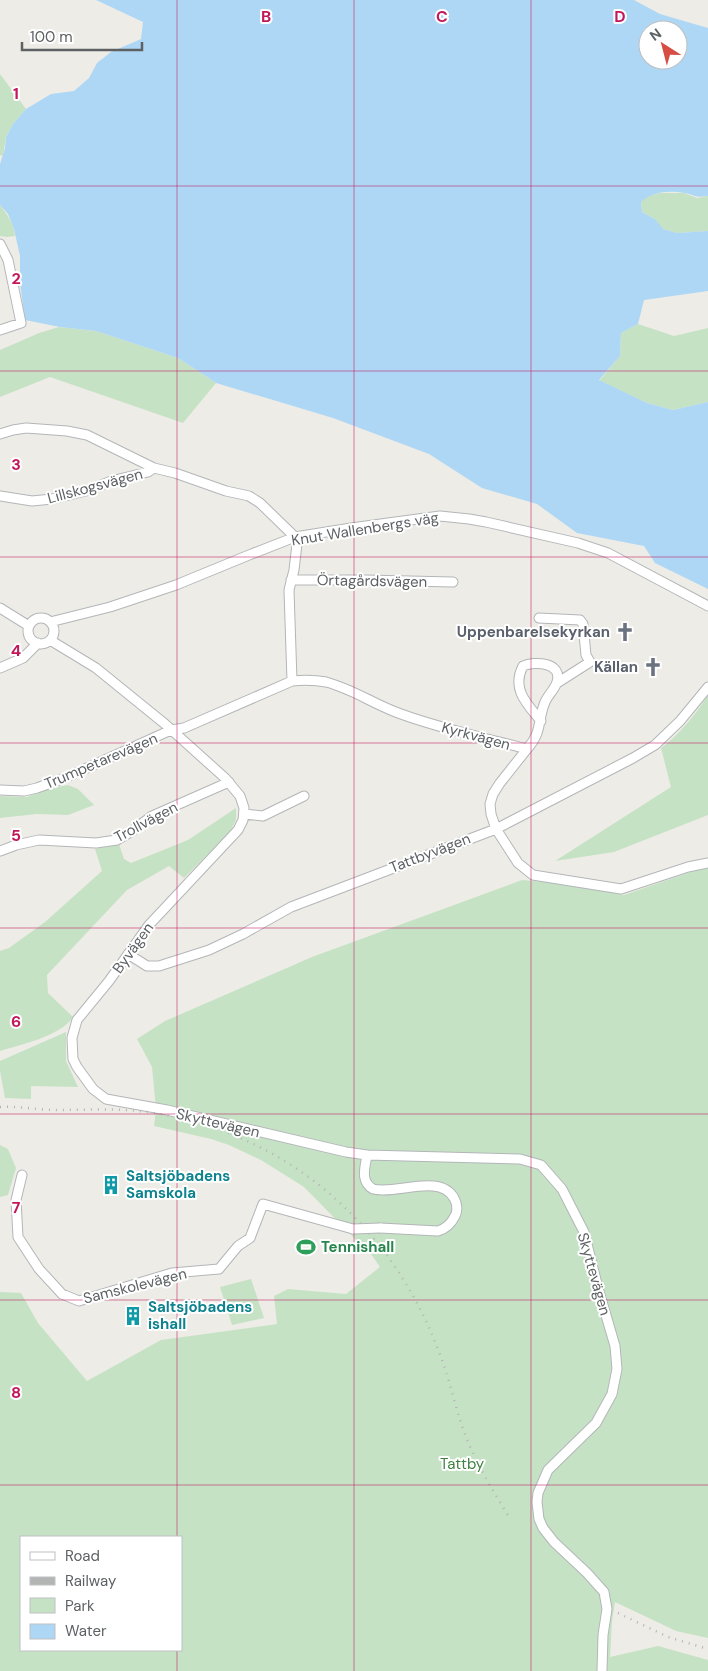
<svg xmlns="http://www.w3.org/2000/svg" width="708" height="1671" viewBox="0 0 708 1671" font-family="'DM Sans',sans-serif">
  <rect width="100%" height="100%" fill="#eeece6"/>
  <path fill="#c6e2c5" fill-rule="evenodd" d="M0,74L26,109L13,124L6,137L3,156L0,155Z
    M660,193H684L697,198L708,196V231L677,233L662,229L655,219L642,212L641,201L648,196Z
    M0,205C7,214 14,224 15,236L6,237L0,236Z
    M638,324L674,336L708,328V402L673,410L647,403L599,381L620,356L621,333Z
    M59,327L96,331L178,358L216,383L183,423L50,377L0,397V350L39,333Z
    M708,695V815L614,852L555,861L671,787L661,748C679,735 696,714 708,695Z
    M68,785L78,789L94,805L68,815L37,814L0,818V796L27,797L46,789Z
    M236,808V820L230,832L184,878L169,866L127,890L47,975L48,993L73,1017C61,1036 20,1045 0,1051V951L9,948L45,922L102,871L95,849L119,844L124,859L131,863L188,840Z
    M708,866V1638L676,1631L615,1602L612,1621L610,1657L658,1646L708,1660V1671H0V1292L21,1293L38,1323L87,1381L161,1340L277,1324L274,1296L288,1289L346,1294L380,1267L364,1244L359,1243L304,1187L261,1160L229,1145L211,1139L154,1126L156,1109L152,1067L137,1039L165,1021L312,957L522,880L567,884L624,895ZM21,1537H181V1650H21Z
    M66,1032V1061L78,1087L31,1086V1099L5,1098L0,1071V1061Z
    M0,1145L8,1149L16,1168L8,1195L0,1197Z
    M251,1279L264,1318L232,1325L220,1287Z"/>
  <path fill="#aed7f5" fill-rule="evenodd" d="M96,0H634L660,14L708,28V196C693,198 696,195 684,193C670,190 651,192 641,202L642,212L655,219L663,229L677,233L708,231V291L644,300L638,324L621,333L620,356L599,380L647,403L673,410L708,402V589L655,563L644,546L577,533L537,504L482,488L429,454L333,418L216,383L178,358L96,331L60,327L25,320L20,283V256L14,229L8,214L0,205V164L5,148L6,137L13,124L26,109L51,94L74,91L89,78L97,63L111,52L141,39L143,22ZM648,30H678V60H648Z"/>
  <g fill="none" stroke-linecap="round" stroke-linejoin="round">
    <g stroke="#b3b6b9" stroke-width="11">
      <path id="minor" d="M0,244L8,260L21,323L0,330
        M0,434L13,430L26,428L67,431L87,435L154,468
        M0,496L32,501L52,499L90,490L111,481L148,472L154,468L175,473L226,491L249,496L260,503L295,537L297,544L294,570L289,590L292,681
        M291,580H365L453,582
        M0,608L29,626
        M539,618L580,620L583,624L586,655L590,662L557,683
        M28 631a13 13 0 1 1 26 0a13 13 0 1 1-26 0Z
        M50,622L110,607L176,585L249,555L295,537L351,528L440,516L469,519L486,522L578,543L608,553L708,606
        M50,640L96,668L165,724L225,778L240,796L244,808L243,820L238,830L149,925L109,981L77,1020L72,1038L73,1059L77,1067L93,1089L106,1099L167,1110L346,1152L367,1155L520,1159L541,1165L562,1189L584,1232L598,1288L615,1346L617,1369L612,1394L596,1423L548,1470L538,1493L537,1502L539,1519L543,1528L554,1542L587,1573L604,1592L607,1609L603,1635L602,1671
        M0,668L23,658L38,643
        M527,749C543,731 537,721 545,702C548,695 555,689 557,682C563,662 534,661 523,666C511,689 527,704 541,721
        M0,790L24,791L37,788L67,777L171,730L184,728L292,681C303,680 315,680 326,682C353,689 375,705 401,714C442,729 485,738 527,749L500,783L493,794L490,804L491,814L496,829L518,863L533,875L621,889L688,867L708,863
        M244,814L263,816L304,796
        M0,851L16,845L39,840L96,843L117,840L132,831L152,816L229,782
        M128,954L147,966H159L209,950L243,934L291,907L496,829L633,758L655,745L680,721L708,687
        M367,1155C365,1168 360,1181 373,1189C396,1195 440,1173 454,1198C457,1203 458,1211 455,1216C451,1224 445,1229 438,1231L380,1228
        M22,1175L16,1200L18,1237L39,1269L62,1294L79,1301L172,1273L219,1269L238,1246L250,1238L263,1204L353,1229"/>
    </g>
    <use href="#minor" stroke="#fff" stroke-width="9"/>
    <path stroke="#b3b4b4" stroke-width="2.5" stroke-dasharray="1 6" stroke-linecap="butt" d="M0,1107C19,1106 38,1110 56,1110C86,1110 117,1108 147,1112C272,1129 374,1209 427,1323C434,1339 441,1356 446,1372C452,1390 456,1409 462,1426C473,1458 491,1488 509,1517
      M618,1613L668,1637L708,1649"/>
    <g stroke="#b3b6b9" stroke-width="11" stroke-linecap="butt">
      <path id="minor-bridge" d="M353,1229L380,1228"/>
    </g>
    <use href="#minor-bridge" stroke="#fff" stroke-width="9"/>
  </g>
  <path fill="none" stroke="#c2185b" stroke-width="1" stroke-opacity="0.55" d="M177,0V1537M354,0V1671M531,0V1671M0,186H708M0,371H708M0,557H708M0,743H708M0,928H708M0,1114H708M0,1300H708M0,1485H708M177,1650V1671"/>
  <defs>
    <g id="church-bare" transform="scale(1.5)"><path d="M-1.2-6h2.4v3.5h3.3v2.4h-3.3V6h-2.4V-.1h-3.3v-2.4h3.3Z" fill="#6b7280" stroke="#fff" stroke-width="2.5" paint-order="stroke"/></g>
    <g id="building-bare" transform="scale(1.5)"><path d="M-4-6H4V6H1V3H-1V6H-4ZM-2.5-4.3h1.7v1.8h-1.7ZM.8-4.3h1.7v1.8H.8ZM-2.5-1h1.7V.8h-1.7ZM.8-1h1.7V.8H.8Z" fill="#0f9aa8" stroke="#fff" stroke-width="2.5" paint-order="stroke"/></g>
    <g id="stadium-bare" transform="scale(1.5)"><path d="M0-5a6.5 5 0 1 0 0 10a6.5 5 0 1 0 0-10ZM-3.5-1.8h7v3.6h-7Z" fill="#2e9e5b" stroke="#fff" stroke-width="2.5" paint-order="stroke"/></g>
  </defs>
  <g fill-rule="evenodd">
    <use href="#church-bare" x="625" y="632"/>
    <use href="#church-bare" x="653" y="667"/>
    <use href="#building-bare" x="111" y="1185"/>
    <use href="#stadium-bare" x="306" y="1247"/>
    <use href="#building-bare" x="133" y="1316"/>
  </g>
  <g text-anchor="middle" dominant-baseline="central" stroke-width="4" stroke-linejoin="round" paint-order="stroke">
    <g font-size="15" fill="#5d6164" stroke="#fff">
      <text transform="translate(95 486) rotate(-15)">Lillskogsvägen</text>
      <text transform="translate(365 529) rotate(-9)">Knut Wallenbergs väg</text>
      <text transform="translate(372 581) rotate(1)">Örtagårdsvägen</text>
      <text transform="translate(476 736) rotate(15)">Kyrkvägen</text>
      <text transform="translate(101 761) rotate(-23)">Trumpetarevägen</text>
      <text transform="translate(146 822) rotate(-28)">Trollvägen</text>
      <text transform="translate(430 853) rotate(-21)">Tattbyvägen</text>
      <text transform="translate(133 948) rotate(-54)">Byvägen</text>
      <text transform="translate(218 1123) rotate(13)">Skyttevägen</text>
      <text transform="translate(594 1274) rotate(74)">Skyttevägen</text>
      <text transform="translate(135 1286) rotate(-14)">Samskolevägen</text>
    </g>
    <g font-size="15" font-weight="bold" fill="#5b616d" stroke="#fff" text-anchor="end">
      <text x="610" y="632">Uppenbarelsekyrkan</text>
      <text x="638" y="667">Källan</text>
    </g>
    <g font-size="15" font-weight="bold" fill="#0d838f" stroke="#fff" text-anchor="start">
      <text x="126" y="1176">Saltsjöbadens<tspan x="126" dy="17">Samskola</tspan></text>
      <text x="148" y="1307">Saltsjöbadens<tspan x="148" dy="17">ishall</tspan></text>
    </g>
    <g font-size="15" font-weight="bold" fill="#27864d" stroke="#fff" text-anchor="start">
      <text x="321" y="1247">Tennishall</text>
    </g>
    <g font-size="15" fill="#3f8142" stroke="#fff">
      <text x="462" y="1464">Tattby</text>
    </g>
  </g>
  <g font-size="16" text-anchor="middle" font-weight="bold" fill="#c2185b" stroke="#fff" stroke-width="4" stroke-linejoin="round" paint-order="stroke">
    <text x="266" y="22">B</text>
    <text x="442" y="22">C</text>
    <text x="620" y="22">D</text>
    <text x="16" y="99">1</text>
    <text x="16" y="284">2</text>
    <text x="16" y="470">3</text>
    <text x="16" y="656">4</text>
    <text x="16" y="841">5</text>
    <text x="16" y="1027">6</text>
    <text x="16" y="1213">7</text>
    <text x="16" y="1398">8</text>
  </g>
  <rect x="20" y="1536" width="162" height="115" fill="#ffffff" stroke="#bec0c1"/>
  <rect x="30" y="1552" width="25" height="8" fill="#ffffff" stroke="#bec0c1"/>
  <text x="65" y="1561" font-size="15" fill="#5d6164">Road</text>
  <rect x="30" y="1577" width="25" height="8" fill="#b3b4b4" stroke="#bec0c1"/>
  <text x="65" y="1586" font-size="15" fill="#5d6164">Railway</text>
  <rect x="30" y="1598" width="25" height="15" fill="#c6e2c5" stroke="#bec0c1"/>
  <text x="65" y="1611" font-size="15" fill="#5d6164">Park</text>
  <rect x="30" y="1624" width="25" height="15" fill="#aed7f5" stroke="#bec0c1"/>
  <text x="65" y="1636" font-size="15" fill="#5d6164">Water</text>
  <g transform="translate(663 45) rotate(324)"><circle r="24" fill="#ffffff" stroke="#bec0c1"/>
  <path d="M0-4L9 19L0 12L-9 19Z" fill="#d64d44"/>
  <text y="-8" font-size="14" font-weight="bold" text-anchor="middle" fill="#5d6164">N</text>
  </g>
  <path d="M22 42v8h120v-8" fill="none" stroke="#5d6164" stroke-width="2.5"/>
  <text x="30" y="42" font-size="15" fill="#5d6164" stroke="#ffffff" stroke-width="4" paint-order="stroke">100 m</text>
</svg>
